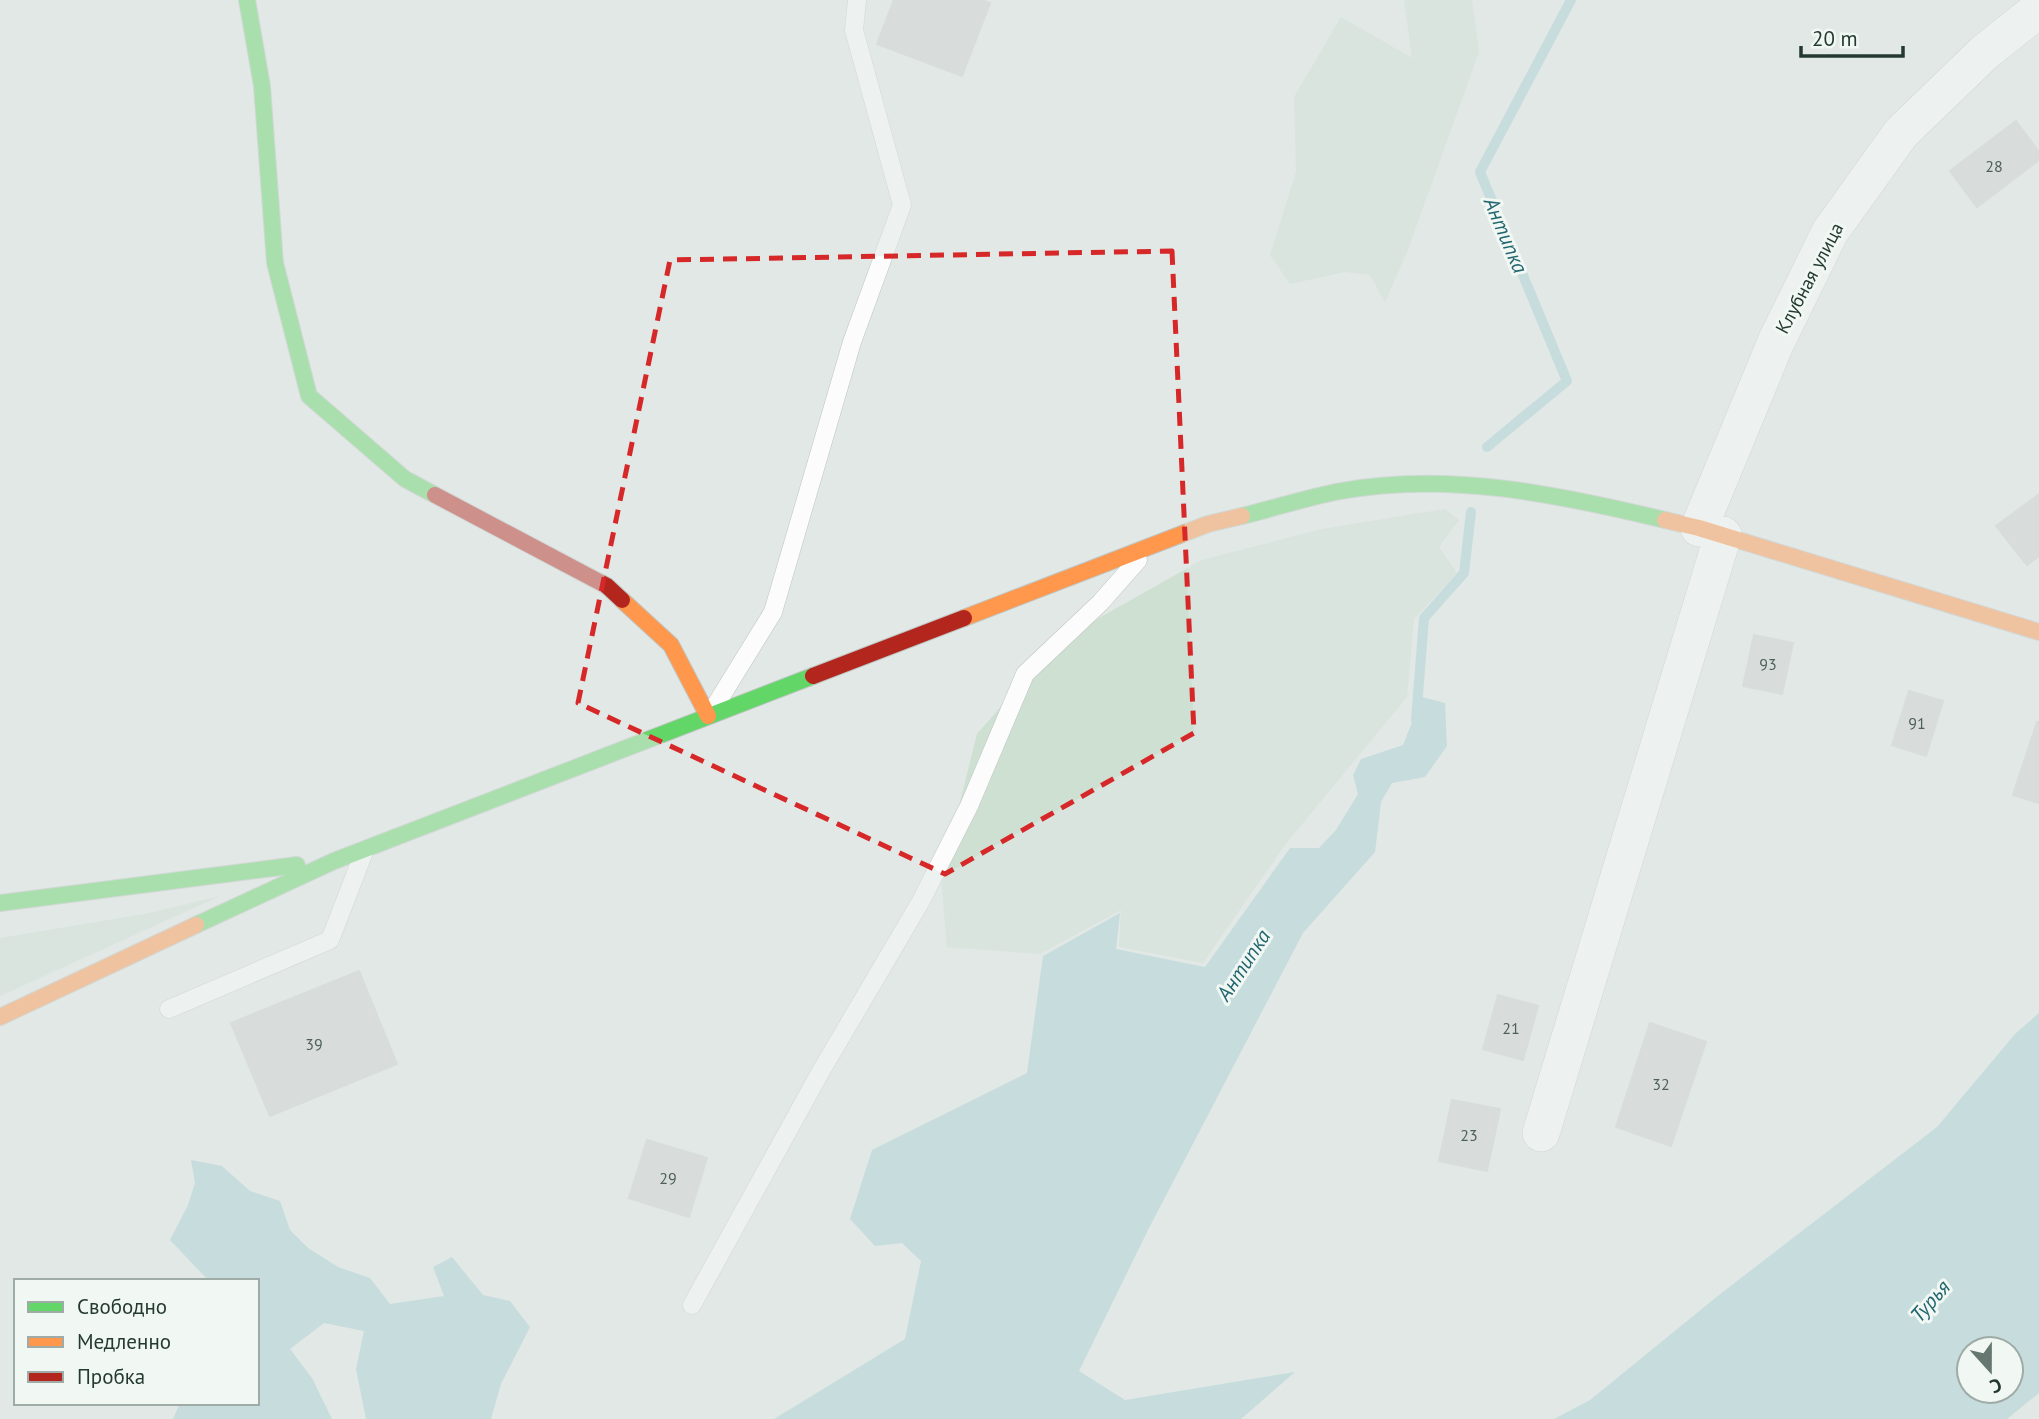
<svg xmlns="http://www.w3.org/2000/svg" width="2039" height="1419" viewBox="0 0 2039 1419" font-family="'PT Sans',sans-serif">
  <rect width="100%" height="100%" fill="#e2e8e5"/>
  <path fill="#cde0d2" d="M1404,0H1472L1479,52L1407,252L1385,302L1370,275L1345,272L1290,284L1270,255L1296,172L1294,97L1341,17L1412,58Z
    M1445,509L1459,520L1439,547L1457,573L1414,619L1407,697L1284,846L1203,963L1119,947L1121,910L1040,954L947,947L941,878L977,734L1058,641L1202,560L1322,529Z
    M220,896L0,996V938L145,914Z"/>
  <path fill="#a6cfd2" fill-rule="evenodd" d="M1422,697L1445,703L1447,746L1425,777L1392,783L1381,802L1375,852L1303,933L1148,1230L1079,1371L1125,1400L1295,1372L1241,1419H774L905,1339L921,1261L902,1243L875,1246L850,1219L872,1150L1027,1073L1043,956L1120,913L1116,949L1205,967L1290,848H1319L1336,830L1358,794L1353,775L1361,759L1403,745Z
    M2039,1013V1393L2007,1419H1554L1590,1400L1719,1295L1937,1127L2015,1034ZM2011,1349V1391H1969V1349Z
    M191,1160L222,1166L250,1191L280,1201L290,1230L308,1248L338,1267L370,1278L390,1304L444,1296L433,1267L452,1257L483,1295L510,1301L530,1327L501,1384L491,1419H366L356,1369L364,1331L324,1323L290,1349L312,1378L332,1419H173L180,1403H257V1281H209L170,1240L188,1205L195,1183Z"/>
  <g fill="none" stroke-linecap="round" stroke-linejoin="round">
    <path stroke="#a6cfd2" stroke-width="10" d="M1487,447L1567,381L1480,172L1571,0
      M1416,720L1424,618L1464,573L1471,512"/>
  </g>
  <path fill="#cdd1cf" stroke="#cbd1ce" stroke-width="2" d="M894,0H982L990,3L962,76L877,44Z
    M2016,121L2039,152V160L1977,207L1950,171Z
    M2038,495L2039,556L2027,565L1996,526Z
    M1754,635L1793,643L1782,694L1743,686Z
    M1909,691L1943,701L1926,756L1892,745Z
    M2037,722H2039V803L2013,795Z
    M359,971L397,1064L270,1116L231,1023Z
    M1498,995L1538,1006L1523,1060L1483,1049Z
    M1650,1023L1706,1042L1671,1146L1616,1127Z
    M1452,1100L1500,1109L1487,1171L1439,1161Z
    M647,1140L707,1158L689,1217L629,1198Z"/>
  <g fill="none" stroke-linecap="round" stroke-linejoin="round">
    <g stroke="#bfc5c2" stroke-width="19">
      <path id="lane" d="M712,711L773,612L852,342L902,205L854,30L857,0
        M169,1009L330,940L364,852
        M692,1305L821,1071L921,901L969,806L1025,674L1100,603L1138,560"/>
    </g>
    <g stroke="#bfc5c2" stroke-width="38">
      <path id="street" d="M1699,528L1776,342L1830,232L1901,133L1985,52L2039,9
        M1541,1133L1723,535"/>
    </g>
    <g stroke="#bfc5c2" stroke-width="18">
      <path id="fast" d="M247,0L262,86L275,263L309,396L405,479L435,495
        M1242,516C1275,508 1308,497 1341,491C1448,471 1561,495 1665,520
        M0,903L297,865
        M196,925L334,861L813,676"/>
    </g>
    <g stroke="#bfc5c2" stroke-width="18">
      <path id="slow" d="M1665,520L1699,528L2039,632
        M622,600L671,645L708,716
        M964,618L1208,524L1242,516
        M0,1017L196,925"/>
    </g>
    <g stroke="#bfc5c2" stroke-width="18">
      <path id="jam" d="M435,495L607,586L622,600
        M813,676L964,618"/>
    </g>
    <use href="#lane" stroke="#fbfcfb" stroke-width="18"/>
    <use href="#street" stroke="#fbfcfb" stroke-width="37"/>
    <use href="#fast" stroke="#63d668" stroke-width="16"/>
    <use href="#slow" stroke="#ff974d" stroke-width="16"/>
    <use href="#jam" stroke="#b3261e" stroke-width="16"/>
  </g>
  <path d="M0 0H2039V1419H0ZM1172,251L1194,733L945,874L578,703L670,260Z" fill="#e2e8e5" fill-opacity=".55" fill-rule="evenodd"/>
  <path fill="none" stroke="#d62828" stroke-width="5" stroke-dasharray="14 9" stroke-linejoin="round" d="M1172,251L1194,733L945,874L578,703L670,260Z"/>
  <g text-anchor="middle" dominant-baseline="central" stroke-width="6" stroke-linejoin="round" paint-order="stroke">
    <g font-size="16" fill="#4e5f59">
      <text x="1994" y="166">28</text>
      <text x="1768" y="664">93</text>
      <text x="1917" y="723">91</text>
      <text x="1511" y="1028">21</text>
      <text x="314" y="1044">39</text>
      <text x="1661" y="1084">32</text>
      <text x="1469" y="1135">23</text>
      <text x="668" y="1178">29</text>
    </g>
    <g font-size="19" fill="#233932" stroke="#f1f7f3">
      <text transform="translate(1809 278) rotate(-62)">Клубная улица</text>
    </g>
    <g font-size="21" font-style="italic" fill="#22666f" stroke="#f1f7f3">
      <text transform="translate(1506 235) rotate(67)">Антипка</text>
      <text transform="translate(1243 965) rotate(-57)">Антипка</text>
      <text transform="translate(1930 1301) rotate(-49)">Турья</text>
    </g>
  </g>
  <rect x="14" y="1279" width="245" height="126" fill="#f1f7f3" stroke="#9faba6" stroke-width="2"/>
  <rect x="28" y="1302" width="35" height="10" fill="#63d668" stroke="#9faba6" stroke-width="2"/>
  <text x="77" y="1314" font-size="21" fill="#233932">Свободно</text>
  <rect x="28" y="1337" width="35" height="10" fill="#ff974d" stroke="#9faba6" stroke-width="2"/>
  <text x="77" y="1349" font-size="21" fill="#233932">Медленно</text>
  <rect x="28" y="1372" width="35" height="10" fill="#b3261e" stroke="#9faba6" stroke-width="2"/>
  <text x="77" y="1384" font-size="21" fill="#233932">Пробка</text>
  <g transform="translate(1990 1370) rotate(159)"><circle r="33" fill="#f1f7f3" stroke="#9faba6" stroke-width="2"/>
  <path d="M0-5L12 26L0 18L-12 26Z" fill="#667671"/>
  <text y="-10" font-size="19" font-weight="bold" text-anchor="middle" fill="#233932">С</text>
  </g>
  <path d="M1801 46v10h102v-10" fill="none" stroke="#233932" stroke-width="3.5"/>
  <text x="1812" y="46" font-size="21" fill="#233932" stroke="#f1f7f3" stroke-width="5" paint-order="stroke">20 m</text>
</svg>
